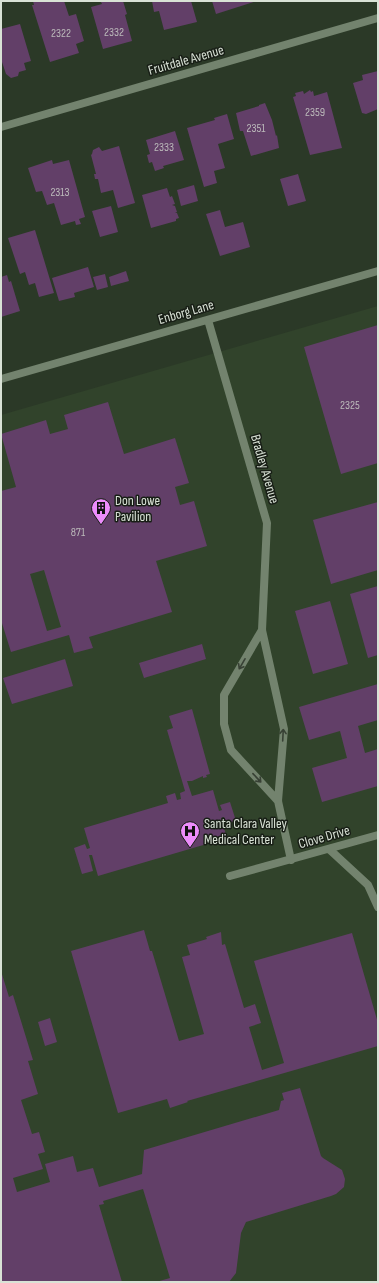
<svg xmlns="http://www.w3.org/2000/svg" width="379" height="1283" viewBox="0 0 379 1283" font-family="'Sofia Sans Condensed',sans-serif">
  <rect width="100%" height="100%" fill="#2b3927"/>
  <path fill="#31432b" d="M378,306V1282H1V415Z"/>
  <path fill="#623f68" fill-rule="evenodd" d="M33,1H64L69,16L76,14L84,41L76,44L79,53L50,62L32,5H34Z
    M104,1H123L127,14L125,15L132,41L103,49L91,7L102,4L101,2Z
    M152,1H191L197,22L164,30L159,11L154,12Z
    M212,1H257L216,14Z
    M20,24L31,61L24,63L26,70L19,72L18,76L11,78L6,74L1,59V29Z
    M378,71V109L366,114L362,113L353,83L363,80L362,75Z
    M310,90L311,92L313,91L314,96L327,92L342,148L310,155L293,97L296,96L295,93L303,91L304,94Z
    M265,103L272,120L276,136L277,135L279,148L251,156L243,131H240L236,113L259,106V105Z
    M227,114L234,139L218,144L225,168L214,171L217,183L204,187L187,128L215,120L214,118Z
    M175,131L184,160L163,166L164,168L155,171L152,162L149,163L147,155L150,154L146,140Z
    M119,146L135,203L118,208L113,190L101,193L98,179H95L94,174H96L91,155L92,154L93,150L99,147L102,151Z
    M52,160L53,164L69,160L85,217L79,219L81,224L76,225L75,221L61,225L54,203L47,205L42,191L36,192L28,168Z
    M298,174L306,201L288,206L280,179Z
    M194,185L198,201L181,206L177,190Z
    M167,188L170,197L172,196L175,204L172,205L175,206L177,212L175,213H177L179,218L176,219V221L151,228L142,195Z
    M111,206L118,232L100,237L92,211Z
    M220,210L225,227L243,222L250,247L220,256L206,214Z
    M35,230L54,293L39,297L35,283L29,285L25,272L20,274L8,238Z
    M88,267L94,287L74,293L75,297L59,301L52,278Z
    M126,271L129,281L111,286L109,277Z
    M105,274L108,287L97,290L93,277Z
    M7,275L9,282L11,281L20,311L1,317V277Z
    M378,325V463L341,474L304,347Z
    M108,402L124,454L175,438L189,483L175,487L180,505L194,501L207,546L156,561L172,612L89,637L93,648L74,653L69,635L11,652L1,620V491L16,487L1,434L46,420L50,434L68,429L64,415ZM44,570L61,627L47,631L30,574Z
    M378,502V570L331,584L313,520Z
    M378,586V655L368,658L350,594Z
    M330,601L348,664L313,674L295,611Z
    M202,644L206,659L144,678L139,663Z
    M65,659L73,686L12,704L3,678Z
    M378,684V720L358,726L365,753L378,749V786L322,802L312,768L347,758L340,731L309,740L299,707Z
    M192,709L210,774L206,775L207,777L203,778V776L192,781H187L192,796L213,790L219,811L222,810L220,805L230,802L236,821L226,824L224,817L221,818L227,838L98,876L92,855H89L93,871L82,874L74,848L85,844L87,849L90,848L84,828L168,803L166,796L175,793L177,800L181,799L180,793L185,791L167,730L173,728L169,716Z
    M144,930L150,951H152L179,1041L204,1034L182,957L190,955L187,945L207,939L206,937L221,932L222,945L225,944L244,1008L255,1004L261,1023L249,1027L262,1070L284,1063L254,961L352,933L378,1023V1046L187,1101L188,1102L170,1108L167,1099L118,1113L71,951Z
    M1,971L9,997L13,995L33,1060L28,1061L38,1094L21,1100L32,1134L39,1132L45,1152L38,1154L43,1169L13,1178L17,1192L50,1182L45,1164L73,1156L77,1172L93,1168L99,1187L142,1174L144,1150L279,1110L281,1101L284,1100L282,1093L300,1088L321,1156L323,1158L342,1170L345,1179L344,1187L336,1194L331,1196L246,1222L241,1233L236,1273L229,1282H156L170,1278L143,1189L103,1201L104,1204L99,1205L122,1282H1Z
    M50,1018L57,1042L45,1046L38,1022Z"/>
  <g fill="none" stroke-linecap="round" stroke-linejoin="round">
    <path stroke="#73836e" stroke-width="8" d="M1,127L378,18
      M208,320L267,523L262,630L284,729L278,801L291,860
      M1,379L378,271
      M262,630L224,695V724L231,750L278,801
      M329,849L368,885L378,907
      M230,876L378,835"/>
  </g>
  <defs><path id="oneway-shaft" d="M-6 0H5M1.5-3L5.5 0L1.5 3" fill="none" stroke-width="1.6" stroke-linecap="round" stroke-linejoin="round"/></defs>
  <g stroke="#384135">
    <use href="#oneway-shaft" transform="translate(242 664) rotate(120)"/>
    <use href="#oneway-shaft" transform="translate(283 735) rotate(-87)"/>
    <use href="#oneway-shaft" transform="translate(257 778) rotate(47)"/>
  </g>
  <defs>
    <g id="building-pin" transform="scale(1)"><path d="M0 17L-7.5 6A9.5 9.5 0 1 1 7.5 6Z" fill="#ec8cfb" stroke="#181e16"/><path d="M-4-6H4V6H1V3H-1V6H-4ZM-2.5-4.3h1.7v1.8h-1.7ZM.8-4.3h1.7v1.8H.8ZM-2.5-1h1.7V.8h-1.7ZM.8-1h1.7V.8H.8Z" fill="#111"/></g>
    <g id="hospital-pin" transform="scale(1)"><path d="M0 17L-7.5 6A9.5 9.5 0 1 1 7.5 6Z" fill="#ec8cfb" stroke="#181e16"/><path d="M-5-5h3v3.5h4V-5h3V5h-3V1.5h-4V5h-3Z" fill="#111"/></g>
  </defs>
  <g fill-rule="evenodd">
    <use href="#building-pin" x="101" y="508"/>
    <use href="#hospital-pin" x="190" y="831"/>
  </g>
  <g text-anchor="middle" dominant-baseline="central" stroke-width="3" stroke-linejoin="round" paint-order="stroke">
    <g font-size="12" fill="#bbb9ba">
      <text x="114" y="32">2332</text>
      <text x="61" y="33">2322</text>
      <text x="315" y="112">2359</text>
      <text x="256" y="128">2351</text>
      <text x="164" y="147">2333</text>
      <text x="60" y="192">2313</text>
      <text x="350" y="405">2325</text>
      <text x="78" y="532">871</text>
    </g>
    <g font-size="14" fill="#d9e2d6" stroke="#181e16">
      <text transform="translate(186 60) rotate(-16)">Fruitdale Avenue</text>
      <text transform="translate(186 312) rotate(-16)">Enborg Lane</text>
      <text transform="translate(265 469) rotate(74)">Bradley Avenue</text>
      <text transform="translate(324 837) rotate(-16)">Clove Drive</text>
    </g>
    <g font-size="14" fill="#d9e2d6" stroke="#181e16" text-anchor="start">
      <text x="115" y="500">Don Lowe<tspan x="115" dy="16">Pavilion</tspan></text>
      <text x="204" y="823">Santa Clara Valley<tspan x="204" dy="16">Medical Center</tspan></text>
    </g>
  </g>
  <rect width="379" height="1283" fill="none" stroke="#d9e2d6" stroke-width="4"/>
</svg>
